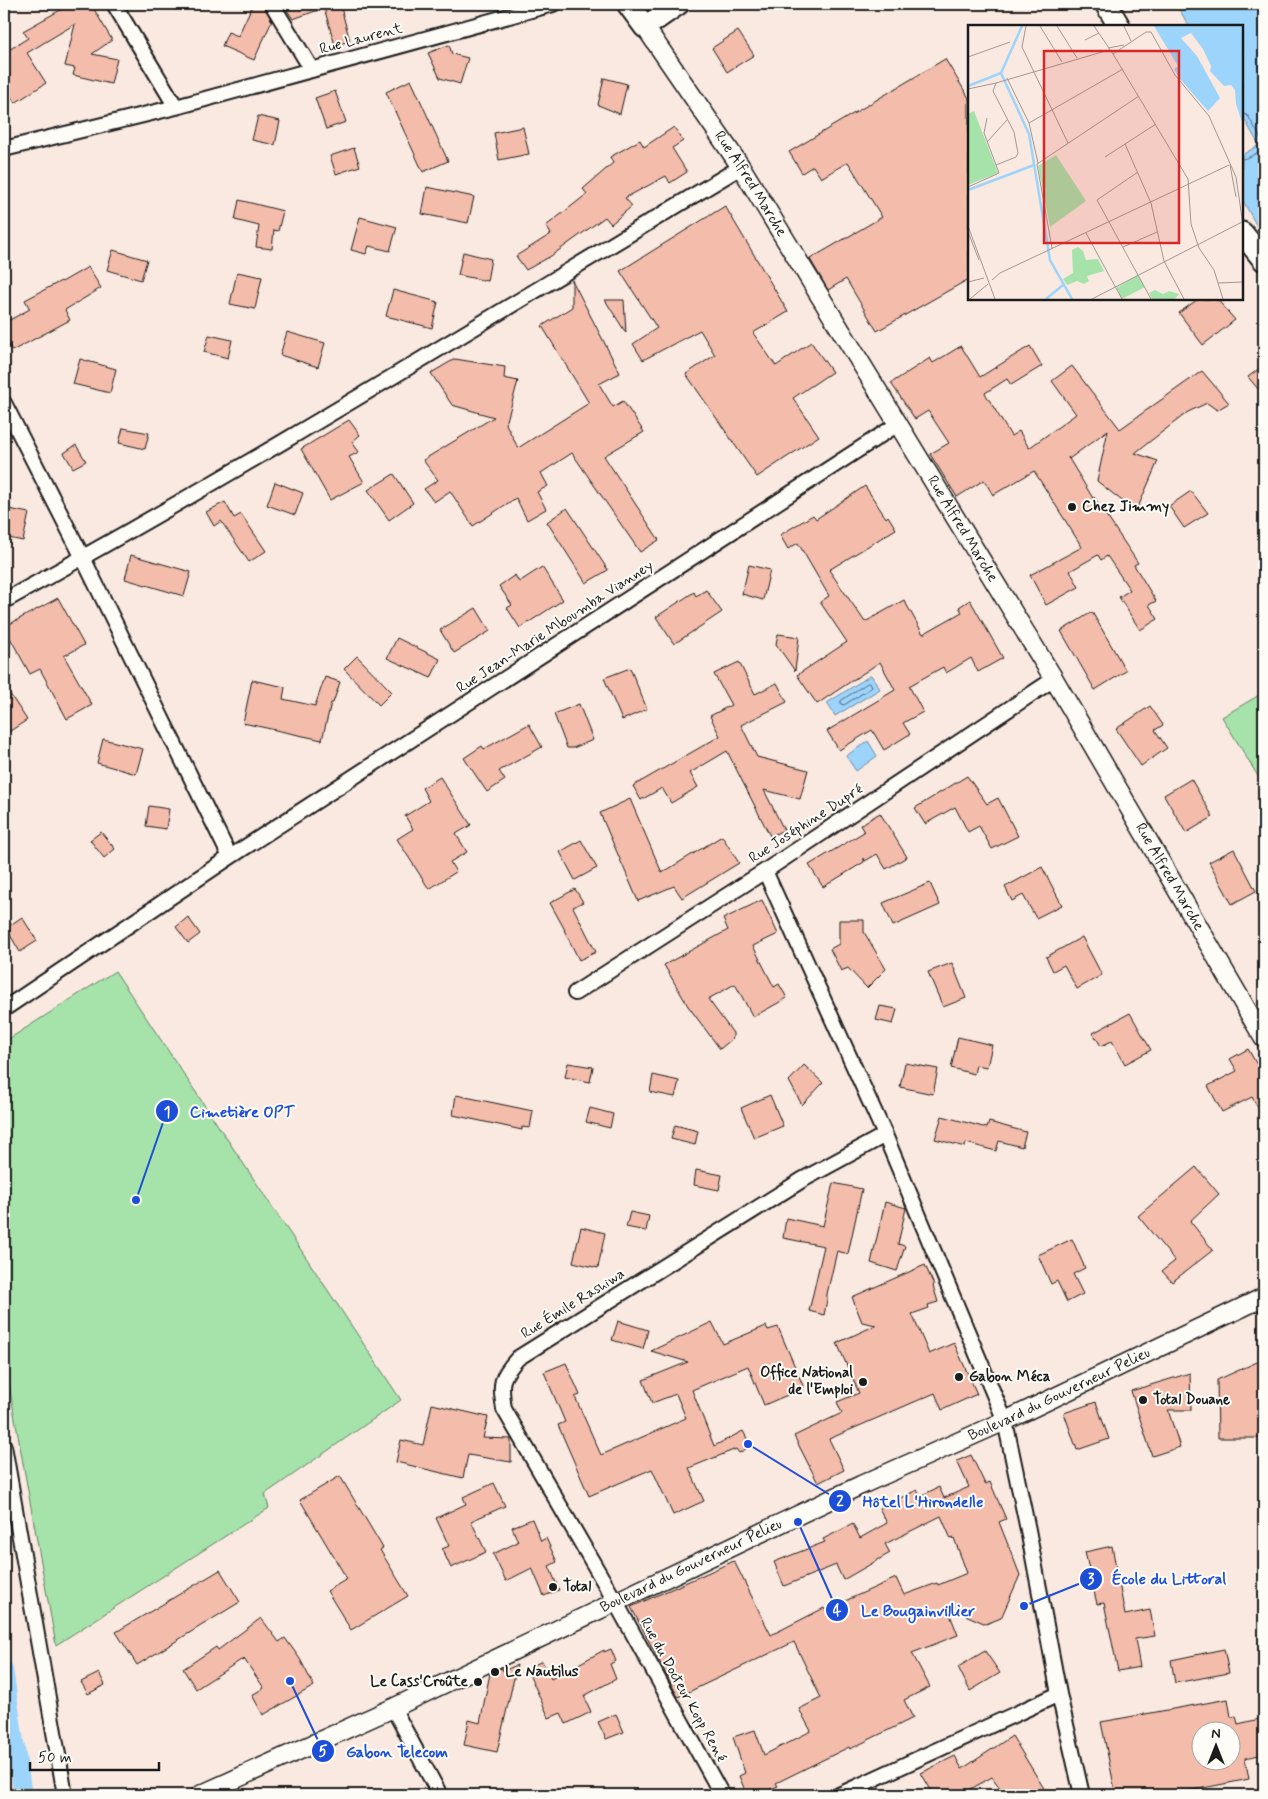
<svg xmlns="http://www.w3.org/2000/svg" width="1268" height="1799" viewBox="0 0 1268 1799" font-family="Mynerve,sans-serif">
  <rect width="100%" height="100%" fill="#fae9e0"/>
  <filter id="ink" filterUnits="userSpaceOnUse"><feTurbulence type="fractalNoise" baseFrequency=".02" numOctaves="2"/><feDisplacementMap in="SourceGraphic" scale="10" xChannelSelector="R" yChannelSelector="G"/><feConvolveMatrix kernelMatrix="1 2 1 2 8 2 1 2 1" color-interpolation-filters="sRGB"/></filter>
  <g filter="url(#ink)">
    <path fill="#a6e3aa" stroke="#618063" d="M1261,694L1264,698V786L1222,717Z
      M115,971L401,1400L265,1494L269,1508L56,1645L4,1358V1042Z"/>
    <path fill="#9dd4fc" stroke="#698aa2" d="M1176,4H1264V239L1242,199V155L1259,145L1242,115V26H1189Z
      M871,675L880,689L835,716L827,703Z
      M868,741L877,756L856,771L846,756Z"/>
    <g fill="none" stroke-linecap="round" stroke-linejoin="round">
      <path stroke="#506676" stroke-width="1" d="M1242,113L1248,116L1264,144C1262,152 1249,158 1242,159
        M868,683L872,685L871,688L844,705L841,704V701Z"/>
      <path stroke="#9dd4fc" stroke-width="18" d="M4,1669L23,1795"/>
    </g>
    <path fill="#f4bcaa" stroke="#1c1c1c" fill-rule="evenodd" d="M71,4H91L112,40L92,54L117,59L111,84L73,75L75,68L65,66L75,24L27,53L46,83L15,103L4,86V53L28,38L23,31Z
      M253,4H263L272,21L254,60L222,46L228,32L238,36Z
      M283,4H340L350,41L335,45L324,8L293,19Z
      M738,31L754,55L727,72L712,48Z
      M449,45L452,54L468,58L460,84L440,78L428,53Z
      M945,59L969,98V279L877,331L846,279L828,290L810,259L882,217L848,162L821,178L813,166L802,173L789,152Z
      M604,78L627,84L620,114L598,105Z
      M411,80L448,161L423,172L386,92Z
      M335,91L346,122L326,129L315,98Z
      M258,116L280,121L275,145L252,140Z
      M523,127L529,154L499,160L494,133Z
      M674,127L683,141L672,148L687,172L670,183L666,176L625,198L632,206L611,224L605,217L551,256L526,270L516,256L551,234L546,226L587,194L583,189L613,163L610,157L640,140L644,147Z
      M354,148L360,166L336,174L330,156Z
      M427,187L474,197L468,223L422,214Z
      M239,200L283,211L278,231L274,230L272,249L256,247L259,226L235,220Z
      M725,206L788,312L753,333L776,366L811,342L832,372L793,398L819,436L757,477L686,374L715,355L700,330L643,360L633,344L657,328L620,271Z
      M360,217L397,227L390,251L369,246L366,254L351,250Z
      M113,250L147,260L141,280L107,270Z
      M463,252L491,259L487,281L458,275Z
      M88,267L101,288L65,310L70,320L12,351L4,336V323L30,309L25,300L61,281L62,282Z
      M237,272L262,277L255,309L230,304Z
      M572,280L620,373L599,384L613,407L623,401L644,432L604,456L659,540L640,552L572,453L541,473L548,486L537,492L546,509L527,520L516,498L473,526L450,491L434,502L424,489L438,480L423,460L494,417L452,405L431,373L455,359L505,367L504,378L518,381L506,424L518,448L589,403L542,326L572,307Z
      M393,290L438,302L432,328L386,316Z
      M1198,299H1217L1235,320L1203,345L1179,313Z
      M605,300H624L626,333Z
      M287,332L325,343L318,367L280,355Z
      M209,335L232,340L228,358L204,352Z
      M961,346L980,377L1030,346L1042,366L1011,385L1007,379L985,393L1011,436L1019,431L1029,448L1076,414L1052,381L1072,366L1120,429L1202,371L1229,403L1217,410L1207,403L1188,412L1135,453L1158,461L1136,512L1097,481L1108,430L1069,459L1068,457L1094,500V497L1138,563L1134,565L1156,601L1149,605L1158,619L1140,630L1119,597L1130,590L1107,556L1101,560L1098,555L1070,571L1079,587L1046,605L1030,575L1082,547L1034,471L993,495L984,480L957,497L930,454L949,443L928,411L915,419L891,383L930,358L933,363Z
      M80,359L116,369L110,393L73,384Z
      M1264,365V396L1248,377Z
      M349,420L360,435L352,442L359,452L349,457L364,482L330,500L301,449Z
      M123,428L149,433L145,449L119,443Z
      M76,445L86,461L73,468L64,453Z
      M394,474L413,503L389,520L368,490Z
      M275,482L303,493L295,515L267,505Z
      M865,486L886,518L888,516L896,529L829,570L865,622L904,600L923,634L962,612L959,607L970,600L1003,658L978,672L971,658L946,673L943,667L909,686L923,712L903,723L910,734L884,750L872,730L839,750L827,731L895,690L880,662L817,704L797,675L847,642L820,602L829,596L798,543L788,549L780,535L813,515L816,519Z
      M1191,491L1208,513L1184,528L1169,506Z
      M225,502L234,518L241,514L266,551L249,562L221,521L214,526L206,512Z
      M4,508L29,513L23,541L4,537Z
      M567,508L608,570L586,583L547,522Z
      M131,555L191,572L184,596L125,579Z
      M749,565L770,570L763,600L742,594Z
      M542,567L563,600L520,628L507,608L512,605L499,586L515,575L519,582Z
      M706,590L722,612L674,644L656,617L694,592L696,596Z
      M58,598L84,645L64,656L92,705L67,719L40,669L30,674L4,627Z
      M476,608L490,631L454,653L440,630Z
      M1092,612L1126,671L1095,690L1061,631Z
      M778,634L799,637L795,671L776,644Z
      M397,638L440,659L431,678L387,658Z
      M357,656L392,692L379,705L344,669Z
      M739,662L755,694L777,683L787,702L741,725L757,757L808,770L800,799L764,790L784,830L770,836L727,751L690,773L698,787L671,803L662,788L641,800L633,786L720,736L710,716L731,705L714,674Z
      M630,668L647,709L622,720L604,678Z
      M325,677L340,682L333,703H331L322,740L243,723L252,680L285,687L283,699L315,706Z
      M4,685L27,720L4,735Z
      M579,704L593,740L573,748H567L554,714Z
      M1150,706L1163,725L1155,730L1167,748L1141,766L1116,729Z
      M529,724L542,747L499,771L505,780L487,792L464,758L482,746L484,749Z
      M103,739L143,749L136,774L97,763Z
      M967,776L987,804L998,798L1018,836L992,849L979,826L968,832L955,807L925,824L915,808Z
      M440,777L471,825L456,834L467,852L450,862L456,872L429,889L397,839L413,829L405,816L429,801L422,788Z
      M1191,779L1213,817L1186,833L1164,795Z
      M630,799L662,873L722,836L739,863L682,898L674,886L638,901L600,813Z
      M149,806L169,809L166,829L146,826Z
      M880,813L907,857L886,869L877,854L865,861L864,858V862L823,887L809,865L864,832L860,825Z
      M101,832L115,849L104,858L90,840Z
      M581,840L597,868L575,880L560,852Z
      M1234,849L1256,891L1232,904L1209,862Z
      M1042,867L1062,905L1036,918L1023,895L1012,901L1005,887Z
      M930,883L940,905L893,926L883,903Z
      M575,889L583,902L573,907L596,952L579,960L564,930H565L550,903Z
      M762,900L778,934L753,946L774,987L779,984L787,998L753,1017L735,984L708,999L733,1033V1038L720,1049L688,1006L664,965L728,930L723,919Z
      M22,917L37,941L20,952L6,928Z
      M188,917L200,934L188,943L176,927Z
      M839,920H864V932L886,969L867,988L848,968L841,971L830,949L839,944Z
      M1082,937L1102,975L1077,989L1064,965L1053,971L1046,957Z
      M952,963L966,998L943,1007L928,972Z
      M880,1006L897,1009L893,1024L876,1020Z
      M1130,1013L1151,1050L1125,1064L1112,1041L1101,1046L1093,1033Z
      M958,1037L992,1045L987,1067L976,1065L974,1074L951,1068Z
      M1248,1049L1264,1077V1119L1252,1097L1222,1112L1208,1086L1237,1071L1230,1059Z
      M568,1063L593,1067L590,1082L565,1077Z
      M905,1063L938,1069L933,1094L900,1087Z
      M804,1065L823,1083L802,1105L789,1081Z
      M653,1075L679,1081L675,1097L650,1092Z
      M456,1095L533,1111L530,1128L522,1127V1130L453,1115Z
      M770,1095L783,1126L754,1138L741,1108Z
      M590,1108L613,1114L610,1128L586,1122Z
      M942,1116L987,1128L989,1122L1026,1132L1022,1147L999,1141L996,1151L966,1143L965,1147L935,1139Z
      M675,1125L698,1131L695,1145L671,1139Z
      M1196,1167L1219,1194L1190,1221L1213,1250L1172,1282L1162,1271L1175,1261L1138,1216Z
      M696,1170L722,1175L719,1190L694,1185Z
      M833,1183L862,1189L848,1254L837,1251L827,1294V1300L824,1315L809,1311L824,1246L783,1238L786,1218L823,1226Z
      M885,1202L906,1208L898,1244L905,1246L897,1271L871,1263Z
      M630,1212L649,1216L646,1231L626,1227Z
      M581,1227L605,1233L598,1268L573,1262Z
      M1072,1239L1085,1268L1073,1274L1083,1294L1067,1302L1057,1281L1051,1284L1038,1255Z
      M925,1265L934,1285L933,1286L938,1302L928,1305L929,1308L912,1314L929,1354L954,1343L977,1394L942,1410L935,1393L829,1439L844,1470L818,1483L794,1436L842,1413L837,1402L859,1393L837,1343L876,1325L862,1322L852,1297Z
      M618,1321L648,1330L643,1349L612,1340Z
      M712,1322L723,1344L766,1326L768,1330L778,1327L804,1388L764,1405L748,1366L692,1390L714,1446L743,1431L751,1446L739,1453L736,1449L689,1468L704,1501L673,1515L652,1469L589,1496L558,1425L565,1422L544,1372L566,1363L580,1395L575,1397L601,1455L686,1418L676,1394L652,1403L643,1380L688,1362L651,1351Z
      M1264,1359V1438H1218L1217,1380Z
      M1190,1373L1191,1410H1168L1180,1447L1152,1456L1131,1391Z
      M1096,1402L1109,1439L1077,1450L1064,1413Z
      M432,1404L488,1417L483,1438L511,1439V1462L468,1455L463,1478L396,1462L401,1440L423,1445Z
      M971,1455L985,1484L990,1482L1006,1519L999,1522L1020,1575L1001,1618L986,1624L947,1607L958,1635L912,1653L930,1687L904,1700L913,1718L850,1749L849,1747L776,1783L778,1786L756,1795H747L739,1776L745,1773L733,1737L755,1730L764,1755L811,1731L799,1709L821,1698L794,1642L678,1697L631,1607L734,1561L771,1635L824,1608L825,1610L896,1578L904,1595L937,1583L938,1585L967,1573L954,1538L951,1539L941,1516L885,1544L890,1553L843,1580L836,1565L784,1586L774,1562L825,1542L823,1539L853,1524L860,1538L887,1523L879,1508L917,1490L920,1496L939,1487L944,1498L969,1487L957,1461Z
      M340,1476L383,1548L380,1550L408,1596L351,1630L327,1591L347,1579L300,1500Z
      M494,1483L505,1506L471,1521L486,1552L451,1568L442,1549L449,1546L436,1518L466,1504L463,1497Z
      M532,1519L541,1541L546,1538L557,1562L549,1566L559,1590L544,1596L532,1568L506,1581L493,1554L518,1542L512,1527Z
      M1112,1546L1125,1615L1150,1610L1155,1636L1135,1639L1140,1667L1118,1671L1104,1603L1097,1604L1085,1552Z
      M220,1570L240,1602L137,1665L116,1632Z
      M261,1618L279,1642L285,1638L300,1659L314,1686L263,1715L252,1695L264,1688L244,1659L242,1661L241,1660L196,1689L183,1669L216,1647L218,1650Z
      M611,1649L616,1661L610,1664L616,1679L584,1696L591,1712L566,1724L561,1713L549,1718L527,1669L542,1661L551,1679L604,1650V1652Z
      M1224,1649L1229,1673L1175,1683L1171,1660Z
      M985,1651L1000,1673L970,1691L958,1667Z
      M517,1665L497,1752L464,1745L469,1720L480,1723L490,1673L502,1668L503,1671Z
      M99,1673L105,1685L88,1694L81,1682Z
      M1228,1699L1231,1717L1236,1716L1238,1724L1264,1718V1754L1245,1758L1249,1779L1168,1795H1116L1101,1722ZM1200,1732H1230V1762H1200Z
      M616,1714L624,1732L606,1739L598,1722Z
      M1012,1736L1048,1795H1005L992,1777L960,1795H934L921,1773L955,1756L962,1769Z"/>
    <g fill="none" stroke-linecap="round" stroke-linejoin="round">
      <g stroke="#1c1c1c" stroke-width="18">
        <path id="minor" d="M114,4L176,107
          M272,4L312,70
          M4,149L176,107L553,4
          M4,403L83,558L230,857
          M4,601C254,464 497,313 741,167
          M765,871L885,1135L1005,1421L1028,1530L1059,1694L1082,1795
          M575,993L765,871L1054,679
          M4,1009L230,857L898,424
          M4,1446L65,1795
          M393,1708L440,1795
          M722,1795L615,1601L504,1409C500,1382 500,1378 518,1358L802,1180L885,1135
          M839,1795L1059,1694"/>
      </g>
      <g stroke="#1c1c1c" stroke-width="21">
        <g id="tertiary">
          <path id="s1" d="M645,27L741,167L1054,679L1264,1039"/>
          <path id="s2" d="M200,1795L393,1708L861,1485L1005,1421L1264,1297"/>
        </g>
      </g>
      <g stroke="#1c1c1c" stroke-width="25">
        <path id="primary" d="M628,4L645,27L678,4
          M1106,4L1119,26
          M1242,233L1264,260"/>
      </g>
      <use href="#minor" stroke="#fdfcf7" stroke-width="14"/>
      <use href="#tertiary" stroke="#fdfcf7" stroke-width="18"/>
      <use href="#primary" stroke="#fdfcf7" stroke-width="21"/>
    </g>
  </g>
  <g fill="#1c1c1c" stroke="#fdfcf7" stroke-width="2">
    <circle cx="1072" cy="507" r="5"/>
    <circle cx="959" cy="1377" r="5"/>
    <circle cx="863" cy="1382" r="5"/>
    <circle cx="1143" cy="1400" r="5"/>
    <circle cx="553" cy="1587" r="5"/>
    <circle cx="495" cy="1672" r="5"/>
    <circle cx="478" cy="1682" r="5"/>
  </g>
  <g text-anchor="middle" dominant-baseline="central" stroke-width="4" stroke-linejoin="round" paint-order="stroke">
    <g font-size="15" fill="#1c1c1c" stroke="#fdfcf7">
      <text transform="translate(361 39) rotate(-15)">Rue Laurent</text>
      <text stroke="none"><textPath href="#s1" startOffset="189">Rue Alfred Marche</textPath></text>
      <text stroke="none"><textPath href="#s1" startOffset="594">Rue Alfred Marche</textPath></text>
      <text transform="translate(555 627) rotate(-33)">Rue Jean-Marie Mboumba Vianney</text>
      <text transform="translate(806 824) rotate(-33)">Rue Joséphine Dupré</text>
      <text stroke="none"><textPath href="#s1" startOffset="999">Rue Alfred Marche</textPath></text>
      <text transform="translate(573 1304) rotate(-32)">Rue Émile Rashiwa</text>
      <text stroke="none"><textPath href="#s2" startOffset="948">Boulevard du Gouverneur Pelieu</textPath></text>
      <text stroke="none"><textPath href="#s2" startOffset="542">Boulevard du Gouverneur Pelieu</textPath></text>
      <text transform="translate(683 1690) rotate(61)">Rue du Docteur Kopp René</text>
    </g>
    <g font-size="15" font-weight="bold" fill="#1c1c1c" stroke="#fdfcf7" text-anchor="start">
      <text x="1082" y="507">Chez Jimmy</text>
      <text x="853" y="1373" text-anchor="end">Office National<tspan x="853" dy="17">de l'Emploi</tspan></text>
      <text x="969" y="1377">Gabon Méca</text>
      <text x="1153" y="1400">Total Douane</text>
      <text x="563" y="1587">Total</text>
      <text x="505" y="1672">Le Nautilus</text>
      <text x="468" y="1682" text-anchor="end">Le Cass'Croûte</text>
    </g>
  </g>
  <g transform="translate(968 25)">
    <rect width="275" height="275" fill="#fae9e0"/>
    <path d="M6,86L30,148L0,160V89ZM88,130L118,176L82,202L70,141ZM110,222L115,226L118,235L130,234L136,246L119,251L121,256L116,259L109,256L99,260L95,254L105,248L104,225ZM170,250L177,262L154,274L148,263ZM187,265L195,269L201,266L211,269L207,274H184L181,268Z" fill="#a6e3aa"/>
    <path d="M186,1H275V100L268,79L267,65L263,60L256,61L242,46L243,41L235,24L223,8L213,13L229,31L252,73L240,86L212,54L206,44L210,41Z" fill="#9dd4fc"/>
    <path fill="none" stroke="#9dd4fc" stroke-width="2.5" d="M54,1L33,48L61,109L82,235L104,274M0,61L33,48M0,165L66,140M78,274L95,260"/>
    <path fill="none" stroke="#a19792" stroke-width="1" d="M58,1L54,22L100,118M72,1L94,37M89,1L109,33M126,1L145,29L178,7H183L207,50L241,91L268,152L275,200M156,1L163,16M117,15L131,8M140,23L156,20M145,29L220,154L223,199L231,223L246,245L255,274M0,32L42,17M39,53L61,98L70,138M0,64L28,58M61,98L155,44M19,117L39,95M157,119L183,178L196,236L216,274M137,132L188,99M28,140L48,132L50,128L46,107L25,66L28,58L141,25M262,140L268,172M170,147L129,175L183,274M0,162L31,148L16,108L19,93M0,201L27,274M0,207L11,235M118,208L154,274M155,222L189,207M84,223L69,139L171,71M24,255L32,248L261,140M0,257L16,253M250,258L275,257M2,274L20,259M124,274L274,197"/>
    <path fill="#d62828" fill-opacity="0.15" stroke="#d62828" stroke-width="2.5" d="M76,26H211V218H76Z"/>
    <rect width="275" height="275" fill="none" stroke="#1c1c1c" stroke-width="2.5"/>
  </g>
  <path fill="none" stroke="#1d4ed8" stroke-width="2" d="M136 1200L167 1111M748 1444L840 1501M1024 1606L1091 1579M798 1522L837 1610M290 1681L323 1751"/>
  <g fill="#1d4ed8" stroke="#fdfcf7" stroke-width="2">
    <circle cx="136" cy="1200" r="5"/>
    <circle cx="748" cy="1444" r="5"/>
    <circle cx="1024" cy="1606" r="5"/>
    <circle cx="798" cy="1522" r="5"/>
    <circle cx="290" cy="1681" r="5"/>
    <circle cx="167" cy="1111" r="12"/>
    <circle cx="840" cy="1501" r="12"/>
    <circle cx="1091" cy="1579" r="12"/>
    <circle cx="837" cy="1610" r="12"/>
    <circle cx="323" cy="1751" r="12"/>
  </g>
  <g font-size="15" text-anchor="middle" font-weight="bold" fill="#fff">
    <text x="167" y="1117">1</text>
    <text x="840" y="1506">2</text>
    <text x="1091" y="1584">3</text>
    <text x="837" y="1615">4</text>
    <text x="323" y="1756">5</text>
  </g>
  <g font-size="16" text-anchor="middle" font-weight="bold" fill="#1d4ed8" stroke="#fdfcf7" stroke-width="4" stroke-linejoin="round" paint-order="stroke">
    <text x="242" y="1117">Cimetière OPT</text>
    <text x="923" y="1507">Hôtel L'Hirondelle</text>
    <text x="1169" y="1584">École du Littoral</text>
    <text x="918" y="1616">Le Bougainvillier</text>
    <text x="397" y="1757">Gabon Telecom</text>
  </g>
  <rect width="1268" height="1799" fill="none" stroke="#fdfcf7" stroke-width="20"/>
  <rect x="10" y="10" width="1248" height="1779" fill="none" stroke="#1c1c1c" stroke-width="2" filter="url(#ink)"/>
  <g transform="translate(1216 1746)"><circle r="24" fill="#fdfcf7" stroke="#a3a29f"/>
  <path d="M0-4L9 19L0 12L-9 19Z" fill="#1c1c1c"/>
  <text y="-8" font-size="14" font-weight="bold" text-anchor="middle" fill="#1c1c1c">N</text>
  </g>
  <path d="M30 1762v8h129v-8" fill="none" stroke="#1c1c1c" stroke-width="2.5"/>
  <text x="38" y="1762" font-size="15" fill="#1c1c1c" stroke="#fdfcf7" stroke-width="4" paint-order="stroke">50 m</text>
</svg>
